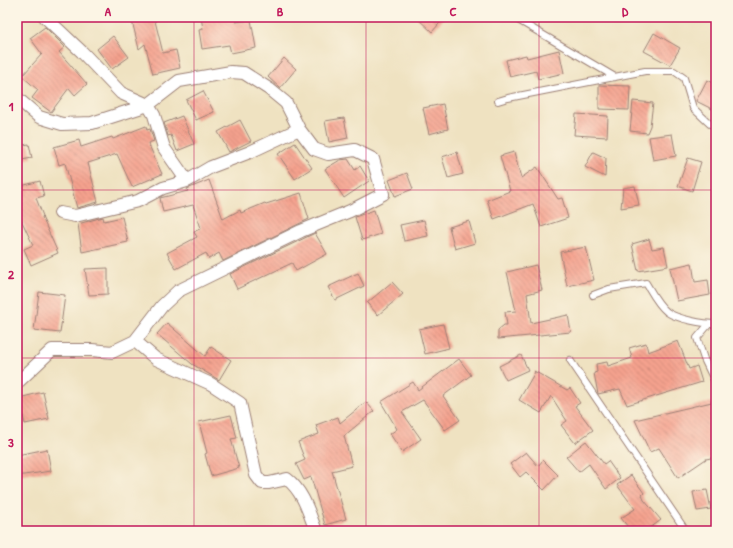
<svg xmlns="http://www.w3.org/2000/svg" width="733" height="548" viewBox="0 0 733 548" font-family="'Patrick Hand',sans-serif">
  <defs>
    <pattern id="building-back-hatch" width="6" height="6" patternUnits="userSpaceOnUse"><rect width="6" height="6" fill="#f5a28e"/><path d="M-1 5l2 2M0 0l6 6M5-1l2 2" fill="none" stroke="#c88374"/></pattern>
  </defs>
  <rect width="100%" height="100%" fill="#fcf5e5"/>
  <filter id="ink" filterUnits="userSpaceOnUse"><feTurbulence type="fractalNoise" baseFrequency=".025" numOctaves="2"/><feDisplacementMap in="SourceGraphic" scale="8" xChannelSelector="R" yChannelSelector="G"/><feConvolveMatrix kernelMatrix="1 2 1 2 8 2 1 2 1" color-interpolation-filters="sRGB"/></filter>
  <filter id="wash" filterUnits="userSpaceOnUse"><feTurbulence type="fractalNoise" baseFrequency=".012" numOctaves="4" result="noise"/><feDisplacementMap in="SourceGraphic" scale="16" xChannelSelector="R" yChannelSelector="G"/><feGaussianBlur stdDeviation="0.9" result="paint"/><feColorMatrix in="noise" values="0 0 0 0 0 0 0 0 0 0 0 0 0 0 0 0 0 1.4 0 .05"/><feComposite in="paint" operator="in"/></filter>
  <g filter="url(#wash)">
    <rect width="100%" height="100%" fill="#efe2c1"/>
    <g id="blocks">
      <path fill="url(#building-back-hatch)" d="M131,17H154L163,53L176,50L180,68L153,74L145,44L139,49Z
        M201,17H235L236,22L251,20L256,48L231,53L229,45L202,49L199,30L203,29Z
        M416,17H445L432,32Z
        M45,27L65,47L59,52L87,84L75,95L69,88L51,112L32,98L38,90L22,76L42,54L30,38Z
        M654,33L680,48L670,65L644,51Z
        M113,36L129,57L112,69L97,49Z
        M559,50L564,73L538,79L536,71L510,77L506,60L526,55L527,58Z
        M284,58L296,69L280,88L268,77Z
        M707,80L716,84V111L696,101Z
        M599,85L630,86L629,110L599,109Z
        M203,91L214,112L196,120L186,100Z
        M633,101L653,103L650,126L647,133L630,131Z
        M443,104L448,129L429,134L423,108Z
        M576,114L608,116L607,137L574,135Z
        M182,116L194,144L177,151L171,135L168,136L164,123Z
        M344,118L348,138L329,142L325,121Z
        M240,120L251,141L229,152L218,132Z
        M146,126L147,130L150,129L154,141L148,143L162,174L132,187L117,154L88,163L98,202L77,208L65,163L59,165L54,147L79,140L81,147L112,137L113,139Z
        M672,134L676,156L653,160L649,137Z
        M295,143L312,168L295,179L278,154Z
        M29,144L32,158L17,161V146Z
        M457,152L463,174L448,178L442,157Z
        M514,152L521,178L537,167L558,199L562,198L568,218L541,227L533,204L494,219L487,200L510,191L500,156Z
        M593,152L606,158L605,177L585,167Z
        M688,158L701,162L692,191L678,186Z
        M348,159L355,170L360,166L369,181L344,198L325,169L340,160Z
        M407,173L413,189L395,196L389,180Z
        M209,180L223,219L240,210L241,213L265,203L266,204L301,193L309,219L223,261L219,253L209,259L206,253L176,269L167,253L197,237L194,232L201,228L193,205L163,212L160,198L188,191L187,189Z
        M40,181L44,196L36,198L43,216L42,217L58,253L31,265L24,249L33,245L17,211V187Z
        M635,186L639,205L621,208L623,188Z
        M374,210L381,234L362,240L355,217Z
        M103,217L104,221L122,217L128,242L82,252L78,224Z
        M424,220L428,236L404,241L400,225Z
        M469,221L475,243L455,249L449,227Z
        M315,233L327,254L296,271L292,263L237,289L230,274Z
        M649,239L652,249L664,247L668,266L638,271L632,244Z
        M586,247L594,280L567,286L560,252Z
        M692,263L695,282L708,280L710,295L677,301L670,268Z
        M536,265L542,290L527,294L531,323L568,315L571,332L498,339V330L504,325H507L505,312L516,311L507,272Z
        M108,268V294L89,295L85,269Z
        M358,273L364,286L335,300L328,287Z
        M392,282L403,294L378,315L367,303Z
        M39,292L65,295L60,333L34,330Z
        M167,323L205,356L211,347L231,360L219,380L192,364L157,334Z
        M443,324L449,348L425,354L419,329Z
        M678,341L689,369L697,366L702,382L627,405L620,389L598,394L594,373L597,372L596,364L607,362L608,366L632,358L629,348L646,343L648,352Z
        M521,355L528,370L506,380L499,366Z
        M459,359L471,375L443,396L460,420L445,430L423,400L402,412L421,439L402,452L390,434L397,429L381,402L413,382L418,390Z
        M534,371L567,390L570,388L580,403L575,406L593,430L575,443L561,425L567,421L551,396L541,413L519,400L535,372Z
        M43,392L49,419L25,424L19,398Z
        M716,401V457L706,459L678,478L659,448L650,452L635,420Z
        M366,402L374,411L344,436L352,466L332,471L346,519L325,525L311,477L304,480L296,464L305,460L298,442L319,434L316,425L338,417L340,423Z
        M231,415L237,438L231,439L239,468L211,476L205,454L207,453L199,422Z
        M586,441L604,464L608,461L620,478L606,489L589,464L579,472L566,457Z
        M47,449L51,471L17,476V455Z
        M526,452L538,466L543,460L558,475L544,490L526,472L520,477L510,464Z
        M631,475L644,493L642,495L644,500L661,520L646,531H631L621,518L635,509L617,485Z
        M707,490L711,509L697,511L693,492Z"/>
    </g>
  </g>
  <g filter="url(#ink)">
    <use href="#blocks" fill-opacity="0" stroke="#9c8076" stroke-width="1"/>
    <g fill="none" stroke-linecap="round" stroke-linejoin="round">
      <g stroke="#9c8076" stroke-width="8">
        <path id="service" d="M513,17L615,77
          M498,101L508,98L645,71H674L684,78L693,108L710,124L716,125
          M593,295L609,289L646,283C652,293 658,305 667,312C677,319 704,324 716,324
          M709,324L697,338L704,359L716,384
          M570,360L686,531"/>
      </g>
      <g stroke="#9c8076" stroke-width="14">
        <path id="minor" d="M45,17L82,52L121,93L148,105L154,115L164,148L187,181
          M17,98L39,117L62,124L92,123L148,105L179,81L231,72L244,73L269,89L286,103L299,129L314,149L328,154L355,150L373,159L383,194L350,211L301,231L178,291L162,306L135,341L112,352L92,350H52L17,383
          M60,213L75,216L138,201L163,188L187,181L211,167L250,152L299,129
          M135,341L156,359L211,384L240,403L256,475L262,483H269L287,479C303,491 309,513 316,531"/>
      </g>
      <use href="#service" stroke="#fff" stroke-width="6"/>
      <use href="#minor" stroke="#fff" stroke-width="12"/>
    </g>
  </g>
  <path fill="none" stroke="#c2185b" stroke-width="1" stroke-opacity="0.55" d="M194,17V531M366,17V531M539,17V531M17,190H716M17,358H716"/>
  <rect width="733" height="548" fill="none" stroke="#fcf5e5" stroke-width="44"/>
  <rect x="22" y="22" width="689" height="504" fill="none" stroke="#c2185b" stroke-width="1.5"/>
  <g font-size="13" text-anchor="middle" font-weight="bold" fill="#c2185b">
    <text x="108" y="16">A</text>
    <text x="280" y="16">B</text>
    <text x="453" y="16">C</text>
    <text x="625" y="16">D</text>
    <text x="11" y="111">1</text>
    <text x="11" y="279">2</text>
    <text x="11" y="447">3</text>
  </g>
</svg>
